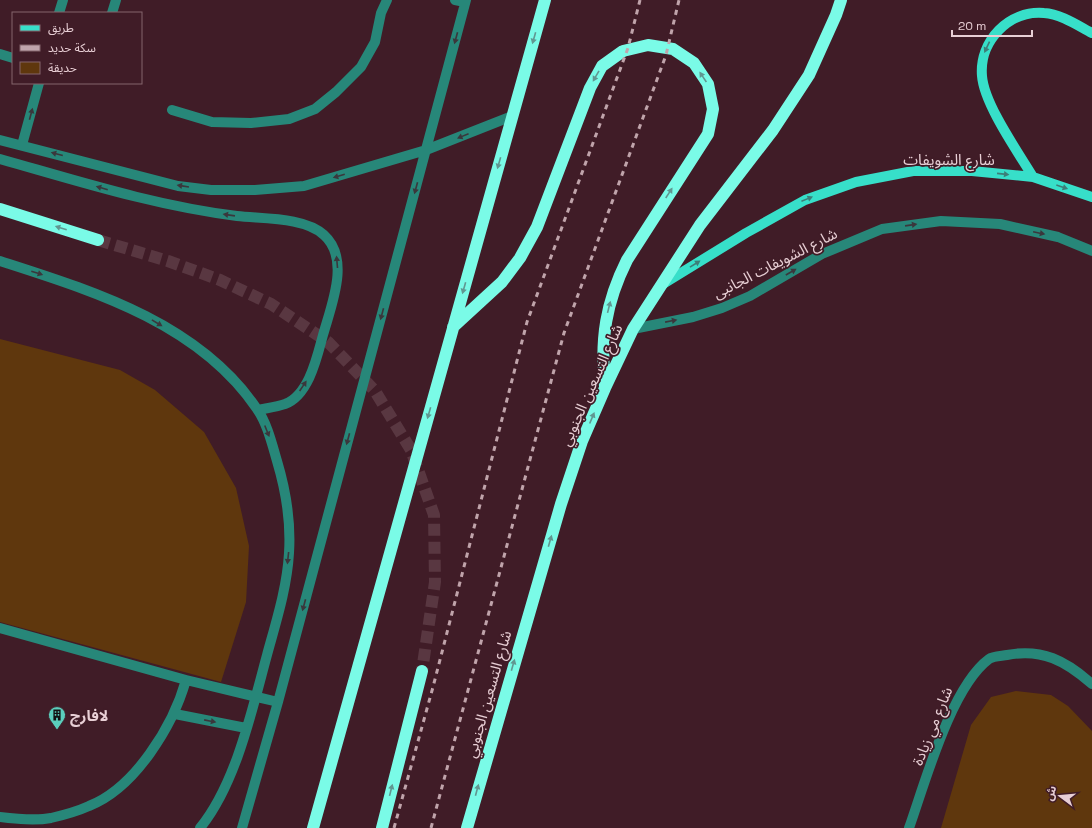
<svg xmlns="http://www.w3.org/2000/svg" width="1092" height="828" viewBox="0 0 1092 828" font-family="'Space Grotesk','Noto Sans Arabic',sans-serif">
  <rect width="100%" height="100%" fill="#401c27"/>
  <path fill="#5f370d" d="M0,339L120,370L155,390L204,432L236,488L249,546L246,602L221,682L0,622Z
    M1016,691L1051,695L1068,706L1092,731V828H941L971,725L991,697Z"/>
  <g fill="none" stroke-linecap="round" stroke-linejoin="round">
    <path stroke="#593741" stroke-width="12" stroke-dasharray="12 6" stroke-linecap="butt" d="M98,240L168,261L220,280L271,304L328,342L375,391L411,450L434,515L435,582L422,671"/>
    <path stroke="#278779" stroke-width="10" d="M455,0L465,2
      M59,13L63,0
      M112,13L116,0
      M0,54L13,58
      M172,110L212,122L251,123L289,119L315,109L336,92L361,67L375,42L381,13L387,0
      M0,140L178,186L211,190H255L304,186L426,150L512,116
      M22,145L39,83
      M0,159C78,181 156,206 237,216C263,219 305,217 324,235C351,259 331,306 323,335C317,357 309,395 285,404C276,407 267,408 258,410
      M0,261C93,291 199,323 257,409C267,423 272,444 277,461C286,491 291,522 289,553C287,588 276,622 267,655C252,710 236,784 200,828
      M633,329L693,317L722,308L750,296L822,254L882,229L941,221L1000,224L1058,237L1092,251
      M0,628L186,680L278,702
      M175,714L246,728
      M0,817C17,819 35,821 51,818C64,815 78,811 89,806C135,788 173,726 186,680
      M242,828L278,702L466,0
      M909,828C925,783 951,687 989,659C993,656 1002,656 1007,655C1042,648 1066,661 1092,684"/>
    <path stroke="#37dfc9" stroke-width="10" d="M1033,177C1018,152 984,104 982,76C979,41 1009,10 1044,13C1061,14 1077,25 1092,33
      M663,284L746,233L805,200L856,182L913,171H972L1033,177L1092,197"/>
    <path stroke="#7afbe7" stroke-width="12" d="M0,209L98,240
      M453,327L502,282L520,258L537,227L590,88L602,66L623,51L648,45L673,49L694,63L708,84L713,109L708,134L627,260C606,302 600,339 605,386
      M313,828L545,0
      M382,828L422,671
      M467,828L561,504L582,441L605,388L633,329L700,225L773,130L809,75L836,15L841,0"/>
    <path stroke="#c0a4ab" stroke-width="3" stroke-dasharray="5 5" stroke-linecap="butt" d="M394,828L433,687L527,322L628,48L640,0
      M431,828L564,333L666,55L679,0"/>
  </g>
  <defs><path id="oneway-solid" d="M-6-.8H1V-3.2L6.5 0L1 3.2V.8H-6Z"/></defs>
  <g fill="#3a373c">
    <use href="#oneway-solid" transform="translate(456 38) rotate(105)"/>
    <use href="#oneway-solid" transform="translate(31 114) rotate(-75)"/>
    <use href="#oneway-solid" transform="translate(463 136) rotate(158)"/>
    <use href="#oneway-solid" transform="translate(57 154) rotate(-165)"/>
    <use href="#oneway-solid" transform="translate(339 176) rotate(164)"/>
    <use href="#oneway-solid" transform="translate(183 186) rotate(-171)"/>
    <use href="#oneway-solid" transform="translate(102 188) rotate(-164)"/>
    <use href="#oneway-solid" transform="translate(416 188) rotate(105)"/>
    <use href="#oneway-solid" transform="translate(229 215) rotate(-172)"/>
    <use href="#oneway-solid" transform="translate(911 225) rotate(-8)"/>
    <use href="#oneway-solid" transform="translate(1039 233) rotate(12)"/>
    <use href="#oneway-solid" transform="translate(337 262) rotate(-95)"/>
    <use href="#oneway-solid" transform="translate(791 272) rotate(-30)"/>
    <use href="#oneway-solid" transform="translate(37 273) rotate(18)"/>
    <use href="#oneway-solid" transform="translate(382 314) rotate(105)"/>
    <use href="#oneway-solid" transform="translate(671 321) rotate(-11)"/>
    <use href="#oneway-solid" transform="translate(157 323) rotate(31)"/>
    <use href="#oneway-solid" transform="translate(303 386) rotate(-56)"/>
    <use href="#oneway-solid" transform="translate(267 431) rotate(68)"/>
    <use href="#oneway-solid" transform="translate(348 439) rotate(105)"/>
    <use href="#oneway-solid" transform="translate(288 558) rotate(96)"/>
    <use href="#oneway-solid" transform="translate(304 605) rotate(105)"/>
    <use href="#oneway-solid" transform="translate(210 721) rotate(11)"/>
  </g>
  <g fill="#609791">
    <use href="#oneway-solid" transform="translate(534 38) rotate(106)"/>
    <use href="#oneway-solid" transform="translate(596 76) rotate(120)"/>
    <use href="#oneway-solid" transform="translate(703 77) rotate(-124)"/>
    <use href="#oneway-solid" transform="translate(499 163) rotate(106)"/>
    <use href="#oneway-solid" transform="translate(669 193) rotate(-57)"/>
    <use href="#oneway-solid" transform="translate(61 228) rotate(-163)"/>
    <use href="#oneway-solid" transform="translate(464 288) rotate(106)"/>
    <use href="#oneway-solid" transform="translate(609 307) rotate(-76)"/>
    <use href="#oneway-solid" transform="translate(429 413) rotate(106)"/>
    <use href="#oneway-solid" transform="translate(592 418) rotate(-67)"/>
    <use href="#oneway-solid" transform="translate(550 541) rotate(-74)"/>
    <use href="#oneway-solid" transform="translate(513 665) rotate(-74)"/>
    <use href="#oneway-solid" transform="translate(391 790) rotate(-76)"/>
    <use href="#oneway-solid" transform="translate(477 790) rotate(-75)"/>
  </g>
  <g fill="#3c7e78">
    <use href="#oneway-solid" transform="translate(987 47) rotate(115)"/>
    <use href="#oneway-solid" transform="translate(1003 174) rotate(6)"/>
    <use href="#oneway-solid" transform="translate(1062 187) rotate(19)"/>
    <use href="#oneway-solid" transform="translate(807 199) rotate(-22)"/>
    <use href="#oneway-solid" transform="translate(695 264) rotate(-32)"/>
  </g>
  <defs>
    <g id="building-pin" transform="scale(0.9)"><path d="M0 17L-7.5 6A9.5 9.5 0 1 1 7.5 6Z" fill="#5bcebc" stroke="#401c27"/><path d="M-4-6H4V6H1V3H-1V6H-4ZM-2.5-4.3h1.7v1.8h-1.7ZM.8-4.3h1.7v1.8H.8ZM-2.5-1h1.7V.8h-1.7ZM.8-1h1.7V.8H.8Z" fill="#111"/></g>
  </defs>
  <g fill-rule="evenodd">
    <use href="#building-pin" x="57" y="715"/>
  </g>
  <g text-anchor="middle" dominant-baseline="central" stroke-width="3.5" stroke-linejoin="round" paint-order="stroke">
    <g font-size="15" fill="#e8cfd5" stroke="#401c27">
      <text x="949" y="159">شارع الشويفات</text>
      <text transform="translate(775 263) rotate(-27)">شارع الشويفات الجانبى</text>
      <text transform="translate(591 385) rotate(-66)">شارع التسعين الجنوبي</text>
      <text transform="translate(488 694) rotate(-74)">شارع التسعين الجنوبي</text>
      <text transform="translate(932 726) rotate(-68)">شارع مي زيادة</text>
    </g>
    <g font-size="15" font-weight="bold" fill="#e8cfd5" stroke="#401c27" text-anchor="start">
      <text x="70" y="715">لافارﭺ</text>
    </g>
  </g>
  <rect x="12" y="12" width="130" height="72" fill="#401c27" stroke="#83646d"/>
  <rect x="20" y="25" width="20" height="6" fill="#37dfc9" stroke="#83646d"/>
  <text x="48" y="32" font-size="12" fill="#e8cfd5">طريق</text>
  <rect x="20" y="45" width="20" height="6" fill="#c0a4ab" stroke="#83646d"/>
  <text x="48" y="52" font-size="12" fill="#e8cfd5">سكة حديد</text>
  <rect x="20" y="62" width="20" height="12" fill="#5f370d" stroke="#83646d"/>
  <text x="48" y="72" font-size="12" fill="#e8cfd5">حديقة</text>
  <g transform="translate(1060 796) rotate(286)" stroke="#401c27" stroke-width="3" paint-order="stroke">
  <path d="M0-3L7 15L0 10L-7 15Z" fill="#e8cfd5"/>
  <text y="-6" font-size="11" font-weight="bold" text-anchor="middle" fill="#e8cfd5">ش</text>
  </g>
  <path d="M952 30v6h80v-6" fill="none" stroke="#e8cfd5" stroke-width="2"/>
  <text x="958" y="30" font-size="12" fill="#e8cfd5" stroke="#401c27" stroke-width="3" paint-order="stroke">20 m</text>
</svg>
